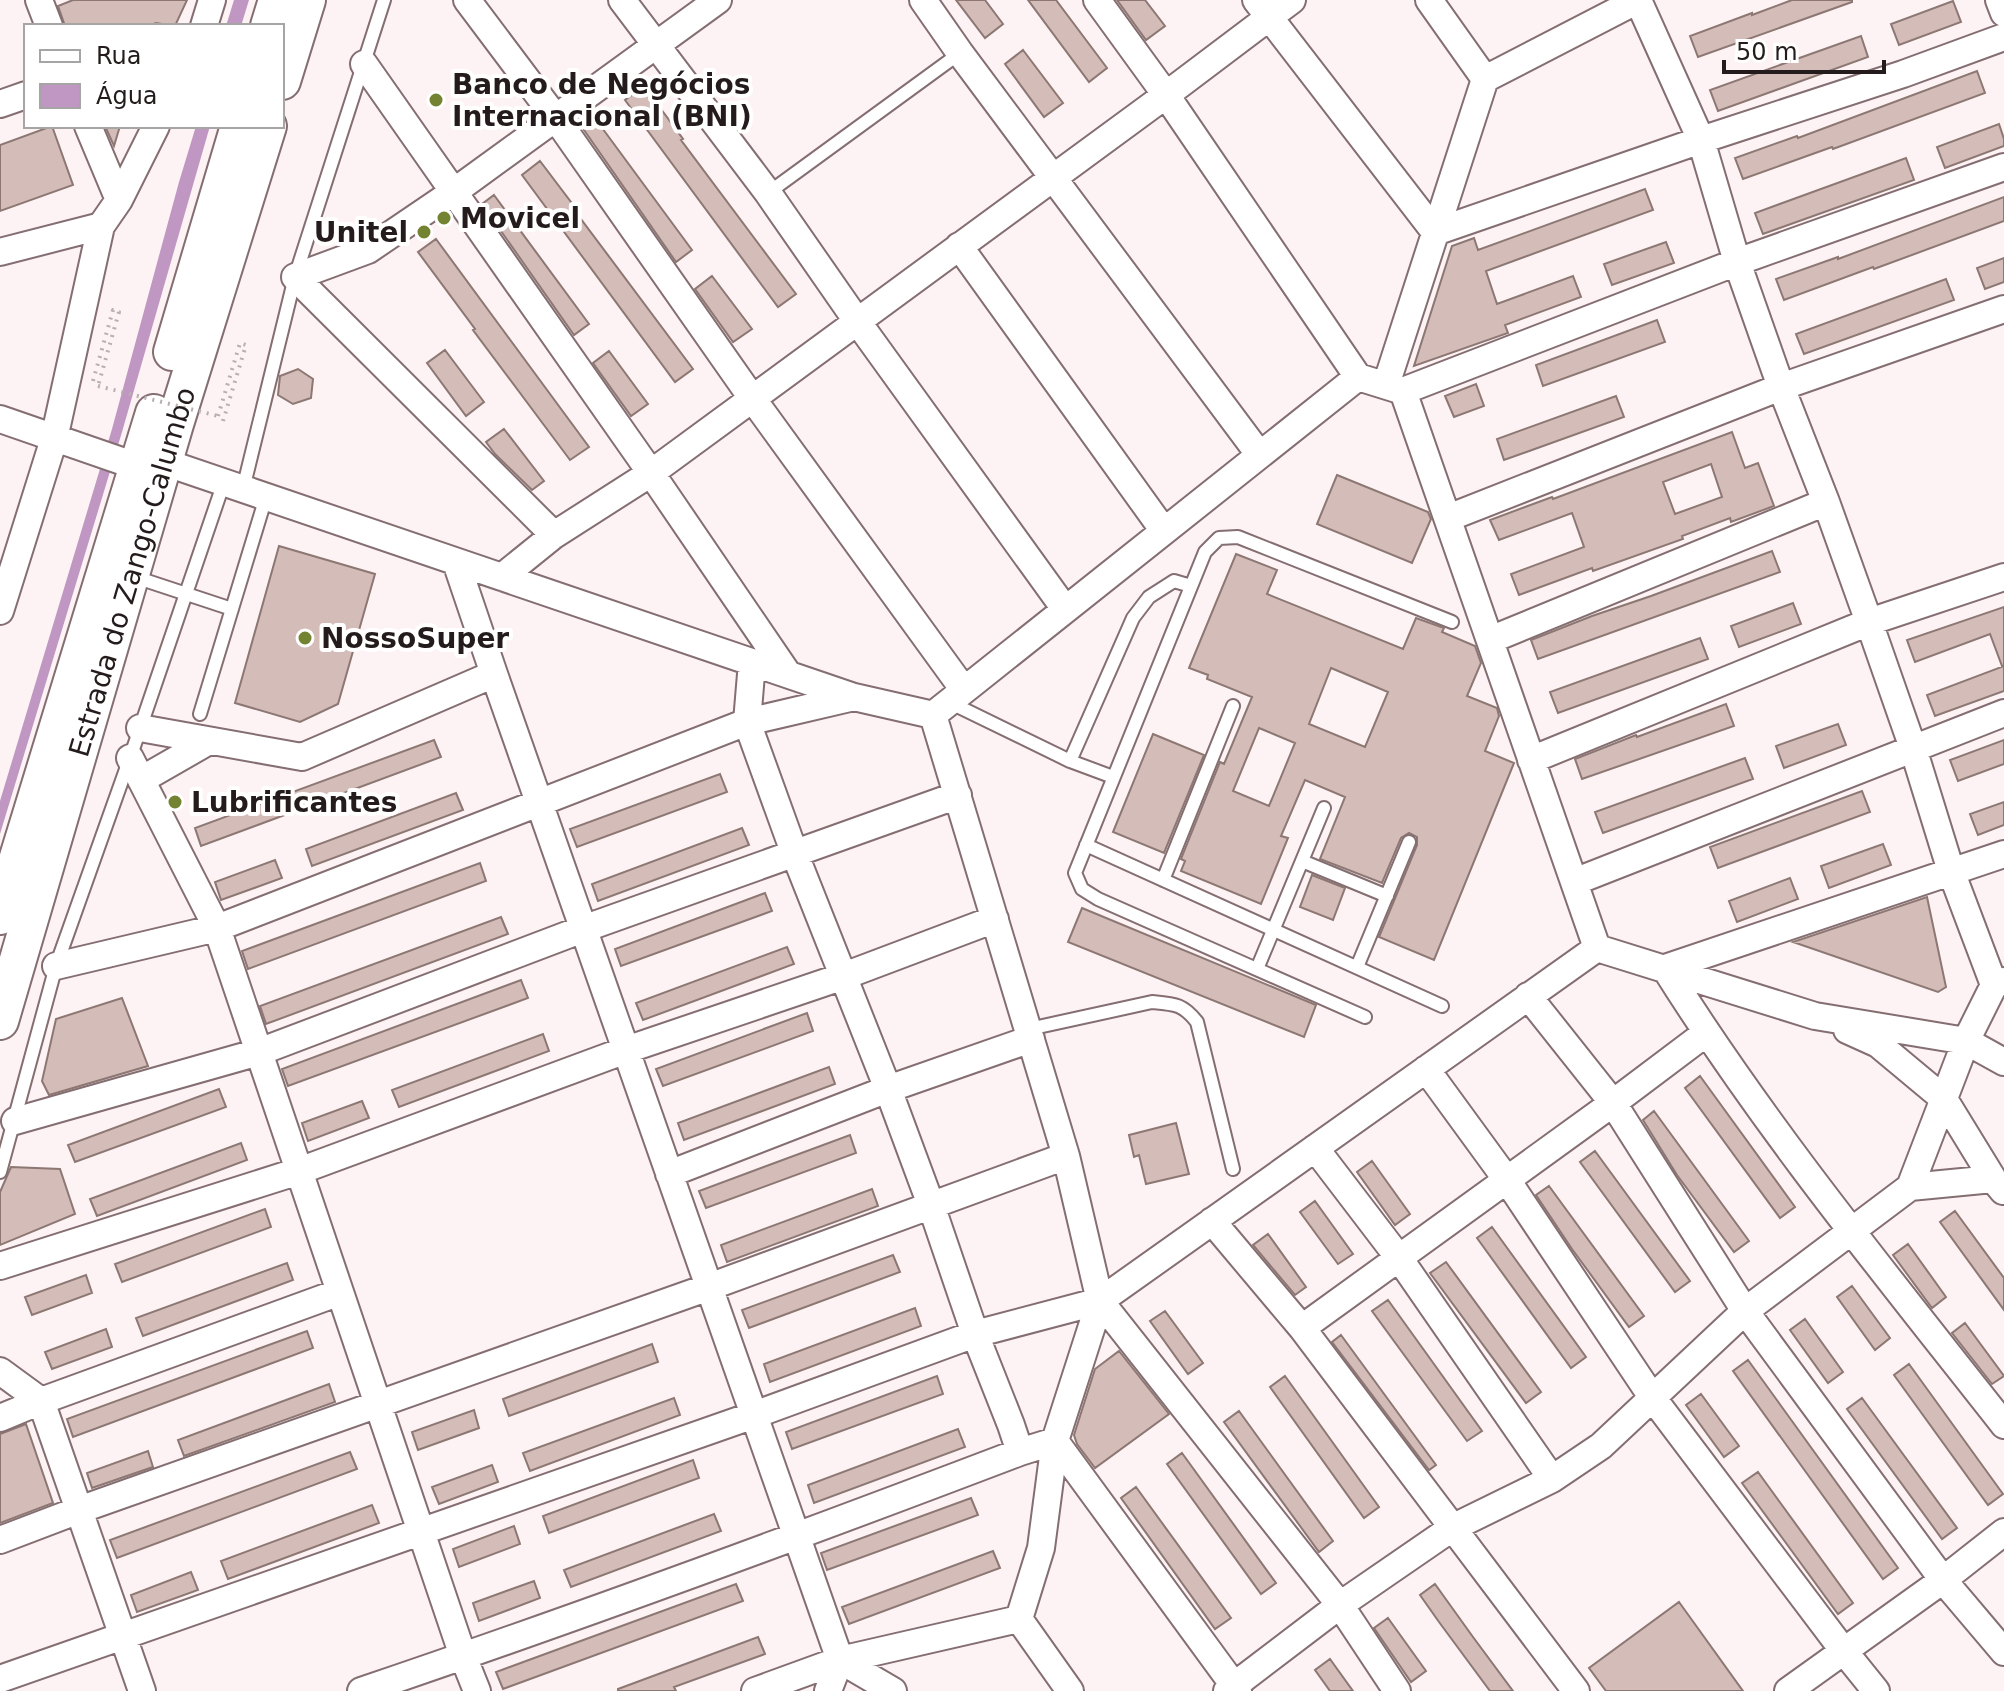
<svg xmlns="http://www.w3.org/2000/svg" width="2004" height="1691" viewBox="0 0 2004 1691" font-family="'DejaVu Sans',sans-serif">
  <rect width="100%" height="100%" fill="#fdf3f4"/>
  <path fill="#bf97c2" d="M234,0H249L241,26H226Z
    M196,126H210L122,432L0,834V801L112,429L179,182Z"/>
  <path fill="#d4bcb8" stroke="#8c7773" stroke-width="2" fill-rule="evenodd" d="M73,0H187L175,26L156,23L149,26H65L58,6Z
    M956,0H985L1003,24L985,38Z
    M1028,0H1056L1107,68L1089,82Z
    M1117,0H1145L1165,26L1146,40Z
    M1792,0H1852V2L1698,57L1690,36L1752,13V15Z
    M1953,1L1961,22L1899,45L1891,24Z
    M1861,36L1868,57L1718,111L1710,90Z
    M1023,50L1063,103L1044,117L1005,64Z
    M1977,71L1985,93L1833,149L1832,147L1743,179L1735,158L1797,136L1798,138Z
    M644,86L683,139L681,140L796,294L778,307L625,100Z
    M597,121L692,250L676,262L584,130Z
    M1999,124L2004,139V146L1945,168L1937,147Z
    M52,126L73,185L0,211V145Z
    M105,126H120L114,146Z
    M1906,158L1914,180L1763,234L1755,213Z
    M540,161L580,214L578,215L693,369L675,382L522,175Z
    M1645,189L1653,210L1486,271L1497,304L1573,276L1581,297L1505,325L1508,333L1414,366L1452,246L1474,238L1478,250Z
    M494,195L589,324L574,335L482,204Z
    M2004,197V221L1874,269L1873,267L1784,300L1776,279L1838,257V259Z
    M436,239L589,447L570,460L473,330L475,329L418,252Z
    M1666,242L1674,263L1612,285L1604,264Z
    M2004,258V282L1985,289L1977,268Z
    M712,276L752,329L733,342L695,289Z
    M1946,279L1954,300L1804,354L1796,334Z
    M1657,320L1665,342L1543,386L1536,365Z
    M445,350L484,402L466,416L427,363Z
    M609,351L648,404L631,416L593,363Z
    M298,369L313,379L311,398L293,404L278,395L280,376Z
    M1476,384L1484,406L1454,417L1445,396Z
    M1616,396L1624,417L1504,460L1497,439Z
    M504,429L544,481L532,490L495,454L486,442Z
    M1732,432L1745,468L1758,463L1774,506L1731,522L1730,518L1682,536L1683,539L1593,571L1592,568L1519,595L1511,574L1584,547L1572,513L1499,540L1490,520L1552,497L1553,499ZM1711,464L1722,497L1675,514L1663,482Z
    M1337,475L1428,512L1431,519L1412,563L1317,524Z
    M279,546L375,574L338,704L300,722L235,703Z
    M1772,551L1780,572L1538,659L1531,640L1592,616L1651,596Z
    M1236,554L1277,570L1267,594L1403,649L1416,618L1444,628L1442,632L1475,646L1481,663L1467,696L1497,708L1499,716L1485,751L1514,763L1434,960L1379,937L1417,845V837L1409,833L1401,838L1382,883L1320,859L1345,797L1305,780L1281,836L1288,838L1261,904L1181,871L1185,861L1181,859L1220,762L1224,764L1252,697L1207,679L1208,675L1189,668ZM1331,668L1388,692L1365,747L1309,724ZM1259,728L1295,743L1269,806L1233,791Z
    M1793,603L1801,624L1739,647L1731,626Z
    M2004,607V666H2002L1990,634L1915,662L1907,640Z
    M1700,638L1708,659L1558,713L1550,692Z
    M2004,666V691L1935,716L1927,695Z
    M1726,704L1734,726L1582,779L1575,759L1636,735L1637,737Z
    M1838,724L1846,745L1784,768L1776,746Z
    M1153,734L1204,755L1164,853L1113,832Z
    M434,740L441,757L201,846L195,828Z
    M2004,740V764L1958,781L1950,760Z
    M1745,758L1753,779L1603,833L1595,812Z
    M720,774L727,792L577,847L570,829Z
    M1862,791L1870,812L1718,868L1710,847Z
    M456,793L463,810L312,866L306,849Z
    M2004,802V825L1978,835L1970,814Z
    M742,828L749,845L598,901L592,884Z
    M1883,844L1891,865L1829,888L1821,866Z
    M275,860L282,878L221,900L215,882Z
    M480,863L486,881L248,969L242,951Z
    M1312,875L1345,888L1333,920L1300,907Z
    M1790,878L1798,899L1737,922L1729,901Z
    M765,893L772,911L621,966L615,949Z
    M1927,897L1946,987L1938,992L1793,942Z
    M1082,908L1316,1005L1304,1037L1068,942Z
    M501,917L508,934L266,1024L260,1006Z
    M787,947L794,964L643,1020L636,1003Z
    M521,980L528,998L288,1086L282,1069Z
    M122,998L148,1066L49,1095L42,1081L56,1019Z
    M807,1013L813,1031L663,1086L656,1069Z
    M543,1034L549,1051L399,1107L392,1090Z
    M829,1067L835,1084L684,1140L678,1123Z
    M1700,1076L1795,1207L1780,1218L1685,1088Z
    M219,1089L226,1107L75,1162L68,1145Z
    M362,1101L369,1118L308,1141L302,1123Z
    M1654,1111L1749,1241L1734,1252L1677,1175L1643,1120Z
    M1176,1123L1189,1174L1146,1184L1139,1155L1134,1157L1129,1135Z
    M850,1135L856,1153L706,1208L699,1191Z
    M241,1143L247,1160L97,1216L90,1199Z
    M1595,1151L1690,1281L1675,1292L1580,1162Z
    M1372,1161L1410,1214L1395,1225L1357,1172Z
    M11,1167L60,1169L75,1214L0,1245V1192Z
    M1549,1186L1644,1316L1629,1327L1572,1249L1536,1195Z
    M872,1189L878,1206L727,1262L721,1245Z
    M1315,1201L1353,1254L1338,1264L1300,1212Z
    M265,1209L271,1227L122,1282L115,1264Z
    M1955,1211L2004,1278V1310L1940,1222Z
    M1492,1227L1586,1357L1571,1368L1477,1238Z
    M1268,1234L1306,1287L1295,1295L1253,1245Z
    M1908,1244L1946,1297L1932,1308L1893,1255Z
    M893,1255L900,1272L749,1328L742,1310Z
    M1446,1262L1541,1392L1526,1403L1430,1273Z
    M287,1263L293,1280L143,1336L136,1318Z
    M86,1275L92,1293L32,1315L25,1297Z
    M1852,1286L1890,1338L1875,1350L1837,1297Z
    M1388,1300L1482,1431L1467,1441L1372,1311Z
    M915,1308L921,1326L770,1382L764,1364Z
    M1165,1311L1203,1363L1188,1374L1150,1321Z
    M1805,1319L1843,1372L1828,1383L1790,1330Z
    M1965,1323L2004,1376L1992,1384L1952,1333Z
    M106,1329L112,1347L52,1369L45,1352Z
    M307,1331L313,1348L73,1437L67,1419Z
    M1341,1335L1436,1465L1429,1470L1332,1342Z
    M652,1344L658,1362L509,1416L503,1399Z
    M1119,1351L1169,1414L1095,1468L1077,1444L1074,1435L1095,1369Z
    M1748,1360L1898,1568L1883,1579L1733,1371Z
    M1909,1364L2003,1494L1988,1505L1894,1375Z
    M937,1376L943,1394L792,1449L786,1432Z
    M1285,1376L1379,1507L1364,1518L1270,1387Z
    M329,1384L335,1402L184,1456L178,1440Z
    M1701,1394L1739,1446L1724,1457L1686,1405Z
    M674,1398L680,1415L530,1471L523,1453Z
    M1862,1398L1957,1528L1942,1539L1847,1409Z
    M474,1410L479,1428L418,1450L412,1432Z
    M1239,1411L1333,1541L1319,1552L1224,1422Z
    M26,1424L53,1503L0,1523V1434Z
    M958,1429L965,1447L814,1503L808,1485Z
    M148,1451L153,1467L92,1488L87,1473Z
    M350,1452L357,1469L117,1558L110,1540Z
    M1182,1453L1276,1583L1261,1594L1167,1464Z
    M693,1460L699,1478L549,1533L543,1516Z
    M492,1465L498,1482L439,1504L432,1487Z
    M1758,1472L1853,1603L1838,1614L1742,1483Z
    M1136,1487L1231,1618L1215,1629L1121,1498Z
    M971,1498L978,1515L827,1570L821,1553Z
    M372,1505L379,1523L228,1579L221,1561Z
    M714,1514L721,1531L571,1587L564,1570Z
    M514,1526L520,1544L459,1567L453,1549Z
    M993,1551L1000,1568L849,1624L842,1607Z
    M191,1572L198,1590L137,1612L131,1595Z
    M534,1581L540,1598L479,1621L473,1603Z
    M736,1584L743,1601L503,1689L496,1672Z
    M1435,1584L1473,1637L1513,1691H1490L1439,1622L1420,1595Z
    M1679,1602L1743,1691H1606L1589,1668Z
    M1388,1618L1426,1671L1411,1682L1374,1628Z
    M758,1637L765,1654L674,1687L676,1691H618V1689Z
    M1330,1659L1353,1691H1330L1315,1670Z"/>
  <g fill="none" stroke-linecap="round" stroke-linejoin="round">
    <g stroke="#846e71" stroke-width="16">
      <path id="lane" d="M768,193L960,53
        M243,489L295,277L384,0
        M132,576L232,609
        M949,702L1070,761L1113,777
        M200,714L266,497
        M1070,761L1133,618L1149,597L1174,581L1191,586
        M1086,845L1442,1006
        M1302,861L1387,896
        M1163,880L1233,706
        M1357,967L1409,842
        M1257,969L1324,808
        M1365,1017L1098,899L1082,889L1075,873L1205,552L1219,538L1238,537L1452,622
        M1029,1029L1152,1002C1175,1004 1183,1004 1197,1022L1233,1169
        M0,1172L56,966L130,758L224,482"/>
    </g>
    <g stroke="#846e71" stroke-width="30">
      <path id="street" d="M39,0L49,26
        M467,0L555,117L752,398L964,690
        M622,0L768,193L857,321L1065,609
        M923,0L960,53L1259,454
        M1097,0L1166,95L1358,377
        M1256,0L1435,232L1701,140L1903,74L2004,37
        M1429,0L1485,79
        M1638,0L1701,140L1737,262L1781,387L1826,502L1869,622L1913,748L1951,871L1994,985
        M1999,0L2004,13
        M204,26L212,0
        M364,64L651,473L788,674
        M0,104L26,95
        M88,126L119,200
        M959,246L1164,531
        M0,252L101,226
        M1386,385L1485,79L1638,0
        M1403,391L1737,262L2004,167
        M0,419L136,466
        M164,462L854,697L933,715
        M1448,518L1781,387L2004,309
        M554,535L295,277L368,250L455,191L718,0
        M456,562L494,674L840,1660L893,1691
        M502,577L554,535L651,473L1166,95L1292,0
        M0,611L54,439L101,226L119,200L156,126
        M1490,640L1826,502
        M752,662L747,722L794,852L888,1089L931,1205L975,1334L1011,1425L1020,1452
        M933,715L1358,377L1403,391L1597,948
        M933,715L1066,1156L1100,1301L1340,1605L1397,1691
        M140,728L302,757L494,674
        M130,758L217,928L463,1656L477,1691
        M1531,760L1869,622L2004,577
        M141,780L209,741
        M2004,854L1665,968C1766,1129 1887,1276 2004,1425
        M1574,882L2004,713
        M1597,948L1815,1016L1966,1041L2004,1062
        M56,966L217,928L747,722L854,697
        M1528,996L1613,1103L1745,1311L1943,1580L2004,1652
        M1847,1030L1878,1044L1944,1099L1993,1179L2003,1191
        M1426,1069L1507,1180L1652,1397L1843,1650L1876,1691
        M15,1121L259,1052L583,929L958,795
        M1315,1148L1399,1258L1552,1479
        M669,1174L888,1089L1031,1039
        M1910,1187L1966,1041L1994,985L2004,981
        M1212,1221L1302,1328L1576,1691
        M0,1266L299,1171L626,1050L844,976L995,919
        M1302,1328L1613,1103L1706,1033
        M0,1371L41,1401L142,1691
        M0,1418L41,1401L340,1292
        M0,1540L79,1510L709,1287L1066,1156
        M1019,1619L1041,1548L1055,1441L1100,1301
        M1019,1619L1070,1691
        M0,1679L754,1415L975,1334L1100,1301L1597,948
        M361,1691C583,1616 802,1535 1020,1452L1055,1441L1238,1691
        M755,1691L840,1660L1019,1619
        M828,1691L840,1660
        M1227,1691L1340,1605L1452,1528L1552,1479L1601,1446L1745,1311L1910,1187L1993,1179
        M1788,1691L1943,1580L2004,1532"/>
    </g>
    <g stroke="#846e71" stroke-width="40">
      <g id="secondary">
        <path d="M269,26L277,0"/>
        <path d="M282,81L307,0"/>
        <path d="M172,352L239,126"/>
        <path d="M0,916L154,413"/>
        <path id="s1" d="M0,1021L175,424L268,126"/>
      </g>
    </g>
    <path stroke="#b9afb0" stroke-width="4" stroke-dasharray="2 6" stroke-linecap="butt" d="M93,381L113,310L119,312L98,386
      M218,416L240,343L246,345L223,421"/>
    <use href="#lane" stroke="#fff" stroke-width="12"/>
    <use href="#street" stroke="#fff" stroke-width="26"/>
    <use href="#secondary" stroke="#fff" stroke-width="36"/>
    <path stroke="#b9afb0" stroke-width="4" stroke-dasharray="2 6" stroke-linecap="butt" d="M98,386L218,416"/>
  </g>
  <g fill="#748332" stroke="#fff" stroke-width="3">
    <circle cx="436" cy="100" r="8"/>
    <circle cx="444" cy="218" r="8"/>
    <circle cx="424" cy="232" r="8"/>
    <circle cx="305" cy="638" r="8"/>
    <circle cx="175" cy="802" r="8"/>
  </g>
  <g text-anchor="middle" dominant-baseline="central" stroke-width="8" stroke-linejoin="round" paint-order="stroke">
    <g font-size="28" font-weight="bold" fill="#231b1c" stroke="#fff" text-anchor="start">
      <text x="452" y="84">Banco de Negócios<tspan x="452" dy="32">Internacional (BNI)</tspan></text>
      <text x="460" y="218">Movicel</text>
      <text x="408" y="232" text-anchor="end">Unitel</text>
      <text x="321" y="638">NossoSuper</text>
      <text x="191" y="802">Lubrificantes</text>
    </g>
    <g font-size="28" fill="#231b1c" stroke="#fff">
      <text stroke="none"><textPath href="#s1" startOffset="468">Estrada do Zango-Calumbo</textPath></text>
    </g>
  </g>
  <rect x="24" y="24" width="260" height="104" fill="#ffffff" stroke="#a7a4a4" stroke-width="2"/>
  <rect x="40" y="50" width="40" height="12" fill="#ffffff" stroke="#a7a4a4" stroke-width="2"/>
  <text x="96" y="64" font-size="24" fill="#231b1c">Rua</text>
  <rect x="40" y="84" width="40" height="24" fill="#bf97c2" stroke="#a7a4a4" stroke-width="2"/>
  <text x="96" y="104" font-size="24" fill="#231b1c">Água</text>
  <path d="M1724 60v12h160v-12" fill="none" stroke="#231b1c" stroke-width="4"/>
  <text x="1736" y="60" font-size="24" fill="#231b1c" stroke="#ffffff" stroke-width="6" paint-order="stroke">50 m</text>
</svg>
